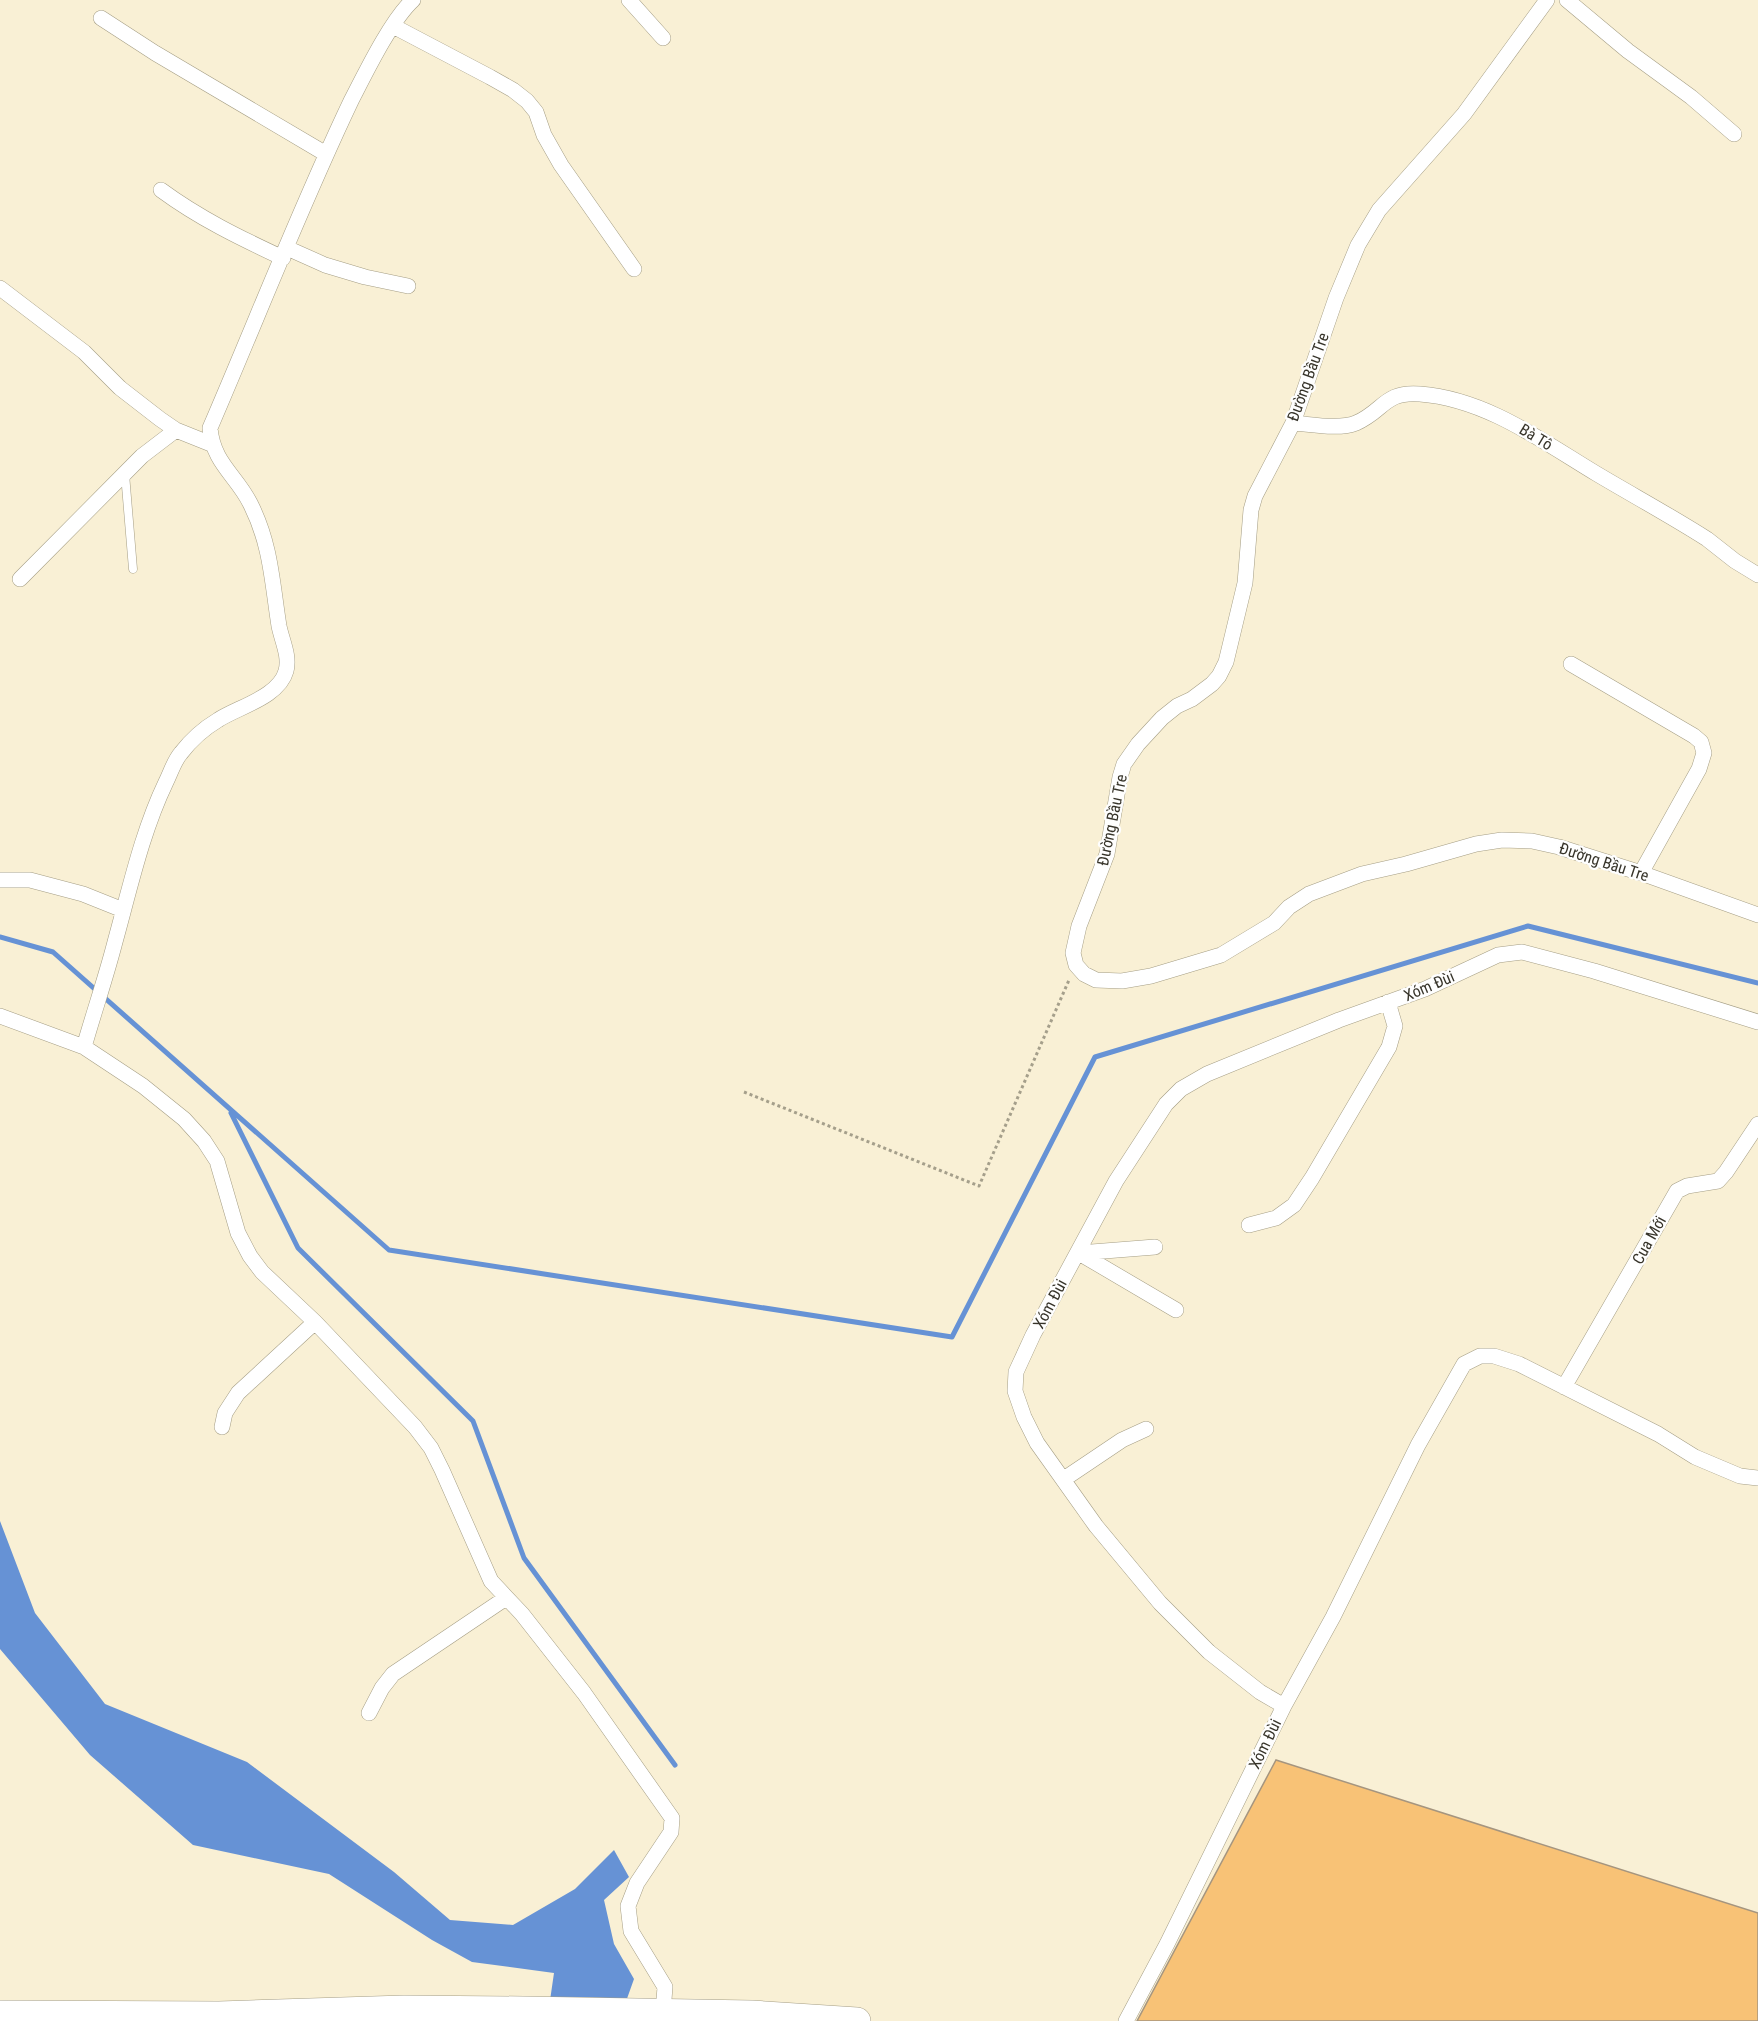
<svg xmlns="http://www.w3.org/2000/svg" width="1758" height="2021" viewBox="0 0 1758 2021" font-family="'Roboto Condensed',sans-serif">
  <rect width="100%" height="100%" fill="#f9f0d5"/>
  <path fill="#6692d5" d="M0,1521L35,1613L105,1704L247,1762L394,1872L450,1920L513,1925L575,1889L614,1850L629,1877L604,1900L614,1944L634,1979L619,2021H547L554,1973L472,1962L432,1940L329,1874L193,1845L90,1755L0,1649Z"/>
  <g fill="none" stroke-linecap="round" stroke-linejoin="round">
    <path stroke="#6692d5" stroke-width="5" d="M0,937L53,952L389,1250L952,1337L1095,1057L1528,926L1758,983
      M231,1113L298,1248L473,1421L524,1558L675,1765"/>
  </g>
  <path fill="#f8c276" stroke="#a5957f" stroke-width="1.5" d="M1276,1760L1758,1913V2021H1137Z"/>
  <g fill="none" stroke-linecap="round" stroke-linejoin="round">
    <g stroke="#a59e85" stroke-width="9">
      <path id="lane" d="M125,474L133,569"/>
    </g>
    <g stroke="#a59e85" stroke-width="16">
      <path id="street" d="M629,0L663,38
        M1547,0L1464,114L1379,210L1358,245L1336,298L1293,423L1255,496L1251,510L1245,583L1226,662L1219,676L1212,684L1192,699L1177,706L1162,718L1138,744L1124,764L1120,777L1107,854L1079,926L1073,953L1076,965L1084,974L1096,980L1122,981L1151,976L1221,955L1274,923L1289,907L1309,894L1362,874L1406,864L1476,844L1502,840L1532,841L1559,847L1641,873L1758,915
        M1567,0L1628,51L1691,97L1734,134
        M101,18L155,53L326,154
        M393,26L490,77L513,90L527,101L536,112L544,135L561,165L634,269
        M161,190C199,218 240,238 283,258
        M287,248L325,265L365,277L408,286
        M0,288L84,352L120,388L160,419L176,430L211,444
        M1293,423C1310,424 1339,430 1356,423C1384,411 1384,391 1420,394C1486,399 1542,441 1597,474C1634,496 1671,516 1707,539L1735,561L1758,575
        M20,579L142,456L176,430
        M1571,664L1694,736L1701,742L1704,753L1699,769L1641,873
        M0,880H30L83,894L123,910
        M0,1016L84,1047L143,1086L184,1119L204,1141L217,1161L238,1233L250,1256L262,1272L315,1322L415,1427L431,1448L442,1470L491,1581L522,1614L584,1693L672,1818L671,1832L637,1883L628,1906L631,1931L665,1987L663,2012
        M84,1047C94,1012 106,977 115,942C130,888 142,832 166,782C171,772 174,761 181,753C191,740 203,729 218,720C238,707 279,697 286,671C290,656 282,641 279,626C272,582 271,544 250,503C236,475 213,463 210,428C257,319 300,208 351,101C365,74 391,20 413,0
        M1249,1225L1276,1218L1294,1205L1312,1178L1389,1047L1395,1026L1388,1002
        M1155,1247L1079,1253L1176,1310
        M1564,1387L1677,1191L1687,1186L1718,1181L1726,1172L1758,1124
        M222,1427L225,1413L238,1393L315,1322
        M1064,1479L1122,1440L1146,1429
        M1284,1706L1333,1617L1418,1445L1464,1364L1480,1356H1494L1519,1364L1658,1434L1695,1457L1740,1476L1758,1478
        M369,1713L382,1688L393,1674L506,1598
        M1126,2021L1167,1944L1284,1706L1260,1692L1209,1652L1160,1603L1096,1526L1037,1443L1024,1417L1015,1391L1016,1372L1033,1335L1116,1181L1166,1104L1181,1089L1207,1074L1339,1020L1425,989L1498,955L1522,952L1594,971L1758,1022"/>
    </g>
    <g stroke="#a59e85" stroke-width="28">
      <path id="highway" d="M0,2014L219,2015L404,2009L524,2010L752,2014L857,2021"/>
    </g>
    <path stroke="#a59f8b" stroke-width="3" stroke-dasharray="3 3" stroke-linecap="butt" d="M744,1092L979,1186L1069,980"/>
    <use href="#lane" stroke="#fff" stroke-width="8"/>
    <use href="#street" stroke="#fff" stroke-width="15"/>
    <use href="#highway" stroke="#fff" stroke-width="27"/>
  </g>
  <g text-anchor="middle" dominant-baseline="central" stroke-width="4.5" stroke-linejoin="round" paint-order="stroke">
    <g font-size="16" fill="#37342a" stroke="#fefefe">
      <text transform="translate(1308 377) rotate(-70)">Đường Bầu Tre</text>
      <text transform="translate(1536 437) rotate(31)">Bà Tô</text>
      <text transform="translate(1112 820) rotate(-78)">Đường Bầu Tre</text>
      <text transform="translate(1604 862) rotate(18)">Đường Bầu Tre</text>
      <text transform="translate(1429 986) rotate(-23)">Xóm Đùi</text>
      <text transform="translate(1649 1240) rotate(-61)">Cua Mới</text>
      <text transform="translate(1050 1304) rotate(-62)">Xóm Đùi</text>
      <text transform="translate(1265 1744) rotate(-64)">Xóm Đùi</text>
    </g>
  </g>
</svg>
